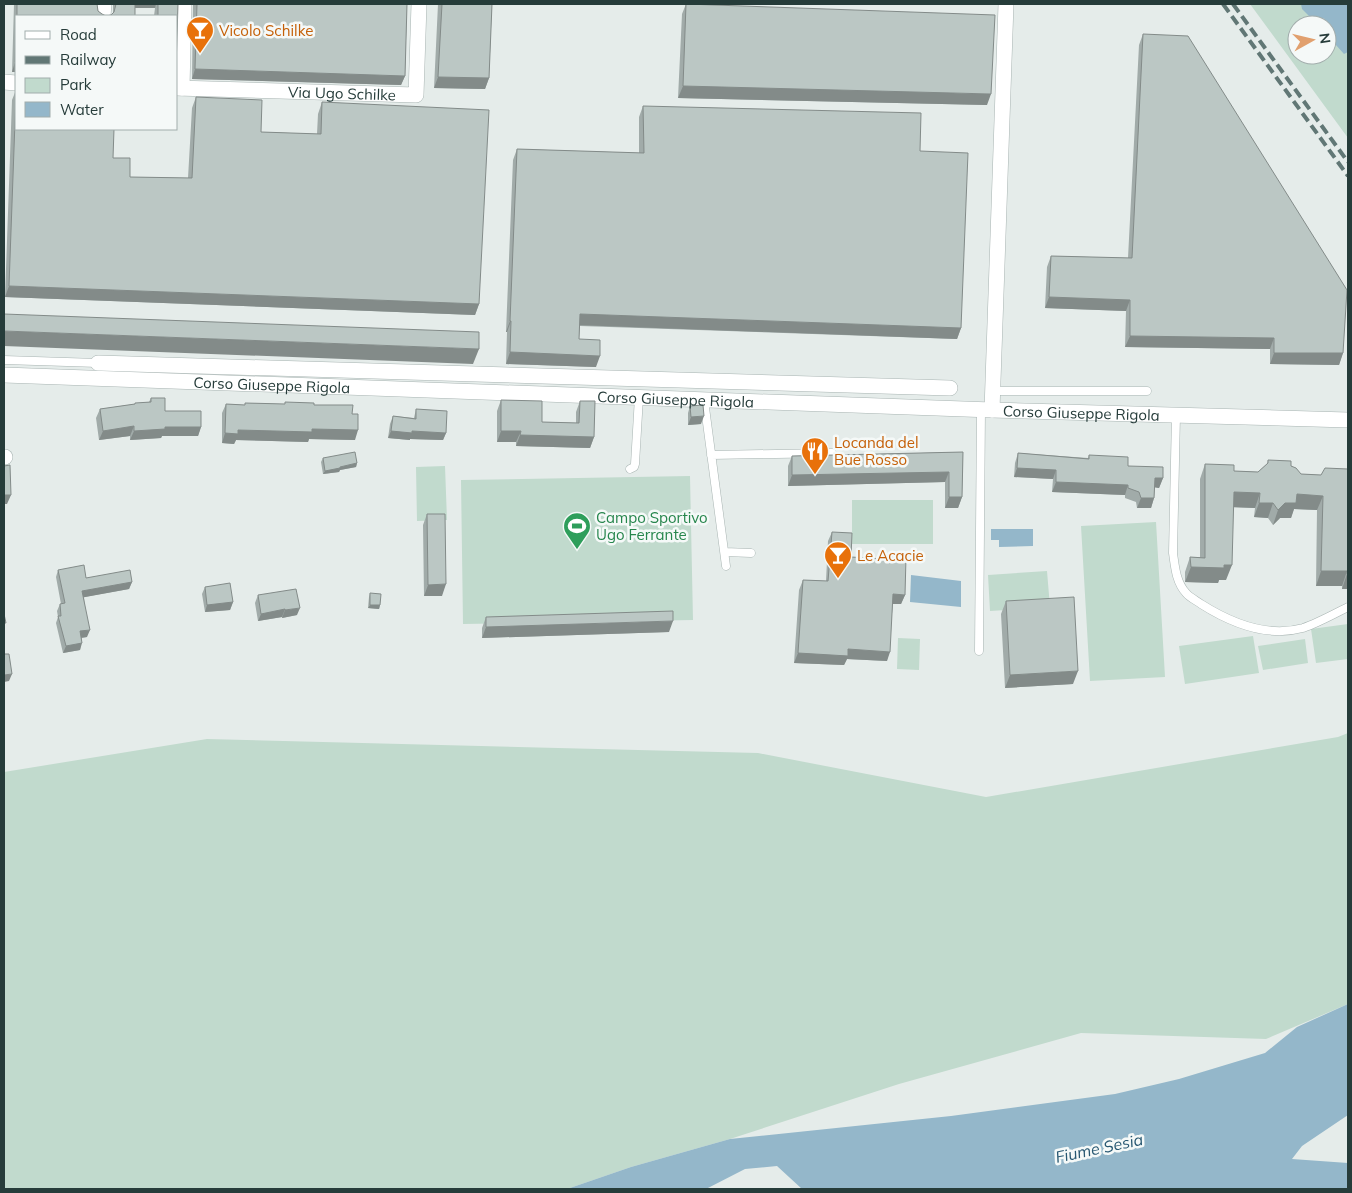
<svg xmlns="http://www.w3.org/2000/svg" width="1352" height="1193" viewBox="0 0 1352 1193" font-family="Mulish,sans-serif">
  <rect width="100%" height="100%" fill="#e5ecea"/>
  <path fill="#c1dacd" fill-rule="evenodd" d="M1250,4H1348V138ZM1297,25H1327V55H1297Z
    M445,466L447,520L417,521L416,467Z
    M690,476L693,620L463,624L461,480Z
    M852,500H933V544H852Z
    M1156,522L1165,677L1090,681L1081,526Z
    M1047,571L1050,607L990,611L988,575Z
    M1348,624V659L1316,663L1311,629Z
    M1253,636L1259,673L1185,684L1179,646Z
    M898,638L920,639L919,670L897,669Z
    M1305,639L1308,663L1263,670L1258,646Z
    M1348,733V1004L1266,1039L1081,1033L899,1084L730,1139L631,1167L567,1189H4V772L207,739L758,753L986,797L1338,737Z"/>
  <path fill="#94b7ca" d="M1301,4H1348V52L1344,54L1327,35V25H1318L1302,9Z
    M991,529H1033V546L999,547V540H991Z
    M911,575L961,581V607L910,602Z
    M1348,1004V1115L1302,1146L1292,1159L1348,1163V1189H802L777,1166L745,1169L706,1189H567L631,1167L730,1139L951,1116L1115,1094L1179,1079L1265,1053L1297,1027Z"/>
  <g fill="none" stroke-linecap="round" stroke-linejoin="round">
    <g stroke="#a8b4b2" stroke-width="9">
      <path id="lane" d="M4,360L98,363
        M993,391H1147
        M704,400L726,566
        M1176,415L1173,553C1175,567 1176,582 1186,593C1189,597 1197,601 1201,604C1231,623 1267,638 1303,628C1318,623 1334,614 1348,607
        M711,455L832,453
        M630,469L634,467L635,464L639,397
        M725,552L751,553
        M979,651L981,409"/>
    </g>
    <g stroke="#a8b4b2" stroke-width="16">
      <g id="street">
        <path d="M103,16L104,4"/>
        <path d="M4,82L16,83"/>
        <path id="s1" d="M176,88L416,95L419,4"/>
        <path d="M182,88L184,4"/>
        <path d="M98,363L950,388"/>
        <path id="s2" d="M4,375L992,410L1348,420"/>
        <path d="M992,410L1006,4"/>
        <path d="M4,457H5"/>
      </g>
    </g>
    <use href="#lane" stroke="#fff" stroke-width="8"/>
    <use href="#street" stroke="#fff" stroke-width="15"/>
    <path stroke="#617775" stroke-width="4" stroke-dasharray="10 5" stroke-linecap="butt" d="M1223,4L1348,176
      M1233,4L1348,162"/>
  </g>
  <path fill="#a1aba9" d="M14,4H97L98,11L102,14L106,16L111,15L113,13V4H178L176,68V16H154L155,8H135V16H16V72H12Z
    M193,4H407L405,76L401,85L192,79Z
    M438,4H492L489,78L485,89L434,88Z
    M686,4L987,105L678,98L682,14Z
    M1143,34L1343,353L1339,365L1270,364V349L1125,347L1126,311L1045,308L1047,267L1051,256L1128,258L1139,45Z
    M16,90L113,158L130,177L188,178L192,108L196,97L261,132L317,134L318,114L322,102L479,304L475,315L5,297L12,100Z
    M643,106L920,151L961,328L957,339L580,326L579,339L596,367L506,364L507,332H506L513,160L517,149L639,153V117Z
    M151,398L165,411L201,427L198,436H162L161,438L130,440V436L99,440L96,418L100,409L149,402Z
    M501,400L542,422L576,423V412L580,401L594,437L590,448L516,446V442H497V411Z
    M245,403L314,405L352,414L355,440L309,439L308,442L236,440L234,444L222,443V413L226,404L245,405Z
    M690,406L701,424L688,425V413Z
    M416,409L446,433L443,440L410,439V440L388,438L390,424L393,416L414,418Z
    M963,452L962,497L958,508H945V482L788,486V466L792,456Z
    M1018,453L1088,458L1089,455L1128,466L1163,478L1159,488L1155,487L1154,498L1151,508H1137L1136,502L1125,498V495L1052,492L1053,479L1014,477L1015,463Z
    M323,458L357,463L356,467L340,470L339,472L323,474L321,462Z
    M1268,460L1291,466L1301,474L1321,475L1348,469V589H1342V586H1316L1317,510L1294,509L1291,518H1280L1273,525L1268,518L1254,517L1255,508L1233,507L1226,580H1219L1218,583L1185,582V572L1190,557H1200V479L1205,464L1234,471L1258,472L1267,464Z
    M427,514L442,596H424L423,525Z
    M832,532L851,557L884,559L885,556L905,595L901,604H893L887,661L847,659L844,665L794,663L799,590L803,580L826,581L828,541Z
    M58,570L86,578L132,582L129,589L84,597L87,637L82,638L80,650L63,653L56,623L58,617L57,611L60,604H61L56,577Z
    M205,587L233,602L230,610L205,612L202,594Z
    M370,593L380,605L379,609L368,608L369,597Z
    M258,595L297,615L282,618V617L258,621L255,603Z
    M1006,601L1073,684L1005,688L1001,614Z
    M486,617L669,632L482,638V628Z"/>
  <path fill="#838b89" d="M134,4H156L155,8H132Z
    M15,62H16V72H12Z
    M195,69L405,76L401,85L192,79Z
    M438,77L489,78L485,89L434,88Z
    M683,86L991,94L987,105L678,98Z
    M9,286L479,304L475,315L5,297Z
    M1049,297L1130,300L1126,311L1045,308Z
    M580,314L961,328L957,339L576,325Z
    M510,321H511L507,332H506Z
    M4,331L479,349L473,364L4,346Z
    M1130,336L1274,338L1270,349L1125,347Z
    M510,352L600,356L596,367L506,364Z
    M1274,353H1343L1339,365L1270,364Z
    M704,416L701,424L688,425L691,417Z
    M134,426L130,436L99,440L103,431Z
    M165,427H201L198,436H162L161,438L130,440L134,431Z
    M312,429L358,430L355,440L309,439L308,442L236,440L234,444L222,443L225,433L238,430Z
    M391,431H412L446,433L443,440L410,439V440L388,438Z
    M501,431H521L516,442H497Z
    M520,435L594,437L590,448L516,446Z
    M357,463L356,467L340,470L339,472L323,474L325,471Z
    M1017,468L1056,470L1053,479L1014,477Z
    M949,472L945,482L788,486L792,475Z
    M1155,478H1163L1159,488L1152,487Z
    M1056,482L1128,485L1125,495L1052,492Z
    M1234,492L1260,493L1255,508L1228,507Z
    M1297,494L1323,496L1317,510L1294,509L1291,518H1280L1273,525L1278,510L1285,503Z
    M4,495H11L7,504H4Z
    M949,497H962L958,508H945Z
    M1141,498H1154L1151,508H1137Z
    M1259,503H1273L1268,518L1254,517Z
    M1224,565H1232L1226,580H1219L1218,583L1185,582L1191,567Z
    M1321,571H1347L1342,586H1316Z
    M1347,574H1348V589H1342Z
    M132,582L129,589L80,598L82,591Z
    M446,584L442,596H424L428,585Z
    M893,594L905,595L901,604H889Z
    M233,602L230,610L205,612L207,605Z
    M370,605H380L379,609L368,608Z
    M300,608L297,615L282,618L285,610Z
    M285,609L282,617L258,621L261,614Z
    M673,621L669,632L482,638L486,627Z
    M90,630L87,637L78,638L80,631Z
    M82,643L80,650L63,653L66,646Z
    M848,649L890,652L887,661L847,659L844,665L794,663L798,653Z
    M1078,671L1073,684L1005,688L1010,675Z
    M12,674L9,681L4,682V675Z"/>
  <path fill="#bbc7c4" stroke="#838b89" d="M17,4H97L98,11L102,14L106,16L111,15L114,12L116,4H135V16H17Z
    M158,4H178L176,68V16H158Z
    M197,4H407L405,76L195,69Z
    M442,4H492L489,78L438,77Z
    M686,4L995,15L991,94L683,86Z
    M16,26V62H15Z
    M1143,34L1188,36L1347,290L1343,353H1274V338L1130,336V300L1049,297L1051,256L1132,258Z
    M16,94V129H114L113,158H130V177L192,178L196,97L262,100L261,132L321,134L322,102L489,110L479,304L9,286Z
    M643,106L921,113L920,151L968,153L961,328L580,314L579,339L600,340V356L510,352L511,321H510L517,149L644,153Z
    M4,314L479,332V349L4,331Z
    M151,398H165V411H201V427H165V429L134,431V426L103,431L100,409L135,404V403L151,402Z
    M501,400L542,401V422L579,423L580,401H595L594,437L520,435L521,431H501Z
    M285,402L314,403V405H353L352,414H358V430L312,429V432L238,430V434L225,433L226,404L245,405V403L285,404Z
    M703,405L704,416L691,417L690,406Z
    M416,409L447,411L446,433L412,431V433L391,431L393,416L416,419Z
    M355,452L357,463L340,467V468L325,471L323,458Z
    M963,452L962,497H949V472L792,475V456Z
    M1018,453L1089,459V455L1128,457V466L1163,467V478H1155L1154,498H1141L1139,492L1128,488V485L1056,482V470L1017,468Z
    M1268,460L1291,461V466L1296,468L1301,474L1321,475L1325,468L1348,469V574H1347V571H1321L1323,496L1297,494L1296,503H1285L1278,510L1273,503H1259L1260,493L1234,492L1232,565H1224V568L1191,567L1190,557L1205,558V464L1234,465V471L1258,472L1268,463Z
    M10,465L11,495H4V466Z
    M427,514H445L446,584L428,585Z
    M832,532L852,533L851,557L885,559V556L906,557L905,595L893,594L890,652L848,649V656L798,653L803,580L828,581Z
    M84,565L86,578L130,570L132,582L82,591L90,630L80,631L82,643L66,646L58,616H61L60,604L65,603L58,570Z
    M230,583L233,602L207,605L205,587Z
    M296,589L300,608L285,610V609L261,614L258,595Z
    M370,593L381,594L380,605H370Z
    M1074,597L1078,671L1010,675L1006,601Z
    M673,611V621L486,627V617Z
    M4,614L6,623H4Z
    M4,654H9L12,674L4,675Z"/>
  <defs>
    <g id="bar-pin" transform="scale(1.4375)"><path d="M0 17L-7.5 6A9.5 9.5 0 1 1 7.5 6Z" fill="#e8710a" stroke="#f5f9f8"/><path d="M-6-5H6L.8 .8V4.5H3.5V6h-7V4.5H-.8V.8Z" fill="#fff"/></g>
    <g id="restaurant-pin" transform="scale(1.4375)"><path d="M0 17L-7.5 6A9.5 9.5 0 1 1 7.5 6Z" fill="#e8710a" stroke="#f5f9f8"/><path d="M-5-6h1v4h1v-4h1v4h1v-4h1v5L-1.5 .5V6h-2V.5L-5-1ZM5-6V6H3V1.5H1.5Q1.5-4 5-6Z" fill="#fff"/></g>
    <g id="stadium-pin" transform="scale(1.4375)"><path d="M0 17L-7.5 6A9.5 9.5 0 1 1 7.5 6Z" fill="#2e9e5b" stroke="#f5f9f8"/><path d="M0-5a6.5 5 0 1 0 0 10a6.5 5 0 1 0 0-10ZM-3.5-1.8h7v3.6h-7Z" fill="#fff"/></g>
  </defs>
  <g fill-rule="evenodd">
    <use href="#bar-pin" x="200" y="30"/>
    <use href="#restaurant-pin" x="815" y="451"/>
    <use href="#stadium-pin" x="577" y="526"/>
    <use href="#bar-pin" x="838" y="555"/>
  </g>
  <g text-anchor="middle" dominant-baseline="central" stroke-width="5" stroke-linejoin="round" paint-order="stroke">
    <g font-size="15" fill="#c56008" stroke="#f5f9f8" text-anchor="start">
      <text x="219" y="30">Vicolo Schilke</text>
      <text x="834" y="442">Locanda del<tspan x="834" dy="17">Bue Rosso</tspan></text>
      <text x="857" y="555">Le Acacie</text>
    </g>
    <g font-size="15" fill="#263c3a" stroke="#f5f9f8">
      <text stroke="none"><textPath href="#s1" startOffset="166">Via Ugo Schilke</textPath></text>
      <text stroke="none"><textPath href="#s2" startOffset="268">Corso Giuseppe Rigola</textPath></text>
      <text stroke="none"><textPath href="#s2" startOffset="672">Corso Giuseppe Rigola</textPath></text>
      <text stroke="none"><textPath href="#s2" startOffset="1078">Corso Giuseppe Rigola</textPath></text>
    </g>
    <g font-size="15" fill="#27864d" stroke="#f5f9f8" text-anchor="start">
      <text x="596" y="517">Campo Sportivo<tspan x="596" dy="17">Ugo Ferrante</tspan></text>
    </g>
    <g font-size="16" font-style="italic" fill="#275771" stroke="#f5f9f8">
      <text transform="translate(1099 1148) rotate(-12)">Fiume Sesia</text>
    </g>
  </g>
  <rect width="1352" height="1193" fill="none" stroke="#263c3a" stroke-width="10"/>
  <rect x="15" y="15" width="162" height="115" fill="#f5f9f8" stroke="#a2adac"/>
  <rect x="25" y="31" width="25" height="8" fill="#ffffff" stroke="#a2adac"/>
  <text x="60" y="40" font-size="15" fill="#263c3a">Road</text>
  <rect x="25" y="56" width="25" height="8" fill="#617775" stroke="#a2adac"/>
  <text x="60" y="65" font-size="15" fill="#263c3a">Railway</text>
  <rect x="25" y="78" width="25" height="15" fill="#c1dacd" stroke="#a2adac"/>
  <text x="60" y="90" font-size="15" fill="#263c3a">Park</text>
  <rect x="25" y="102" width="25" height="15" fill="#94b7ca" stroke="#a2adac"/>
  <text x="60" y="115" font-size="15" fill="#263c3a">Water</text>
  <g transform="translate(1312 40) rotate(82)"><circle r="24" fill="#f5f9f8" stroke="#a2adac"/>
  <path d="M0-4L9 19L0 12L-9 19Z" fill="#e1a06e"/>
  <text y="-8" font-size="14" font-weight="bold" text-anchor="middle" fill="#263c3a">N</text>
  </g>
</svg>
